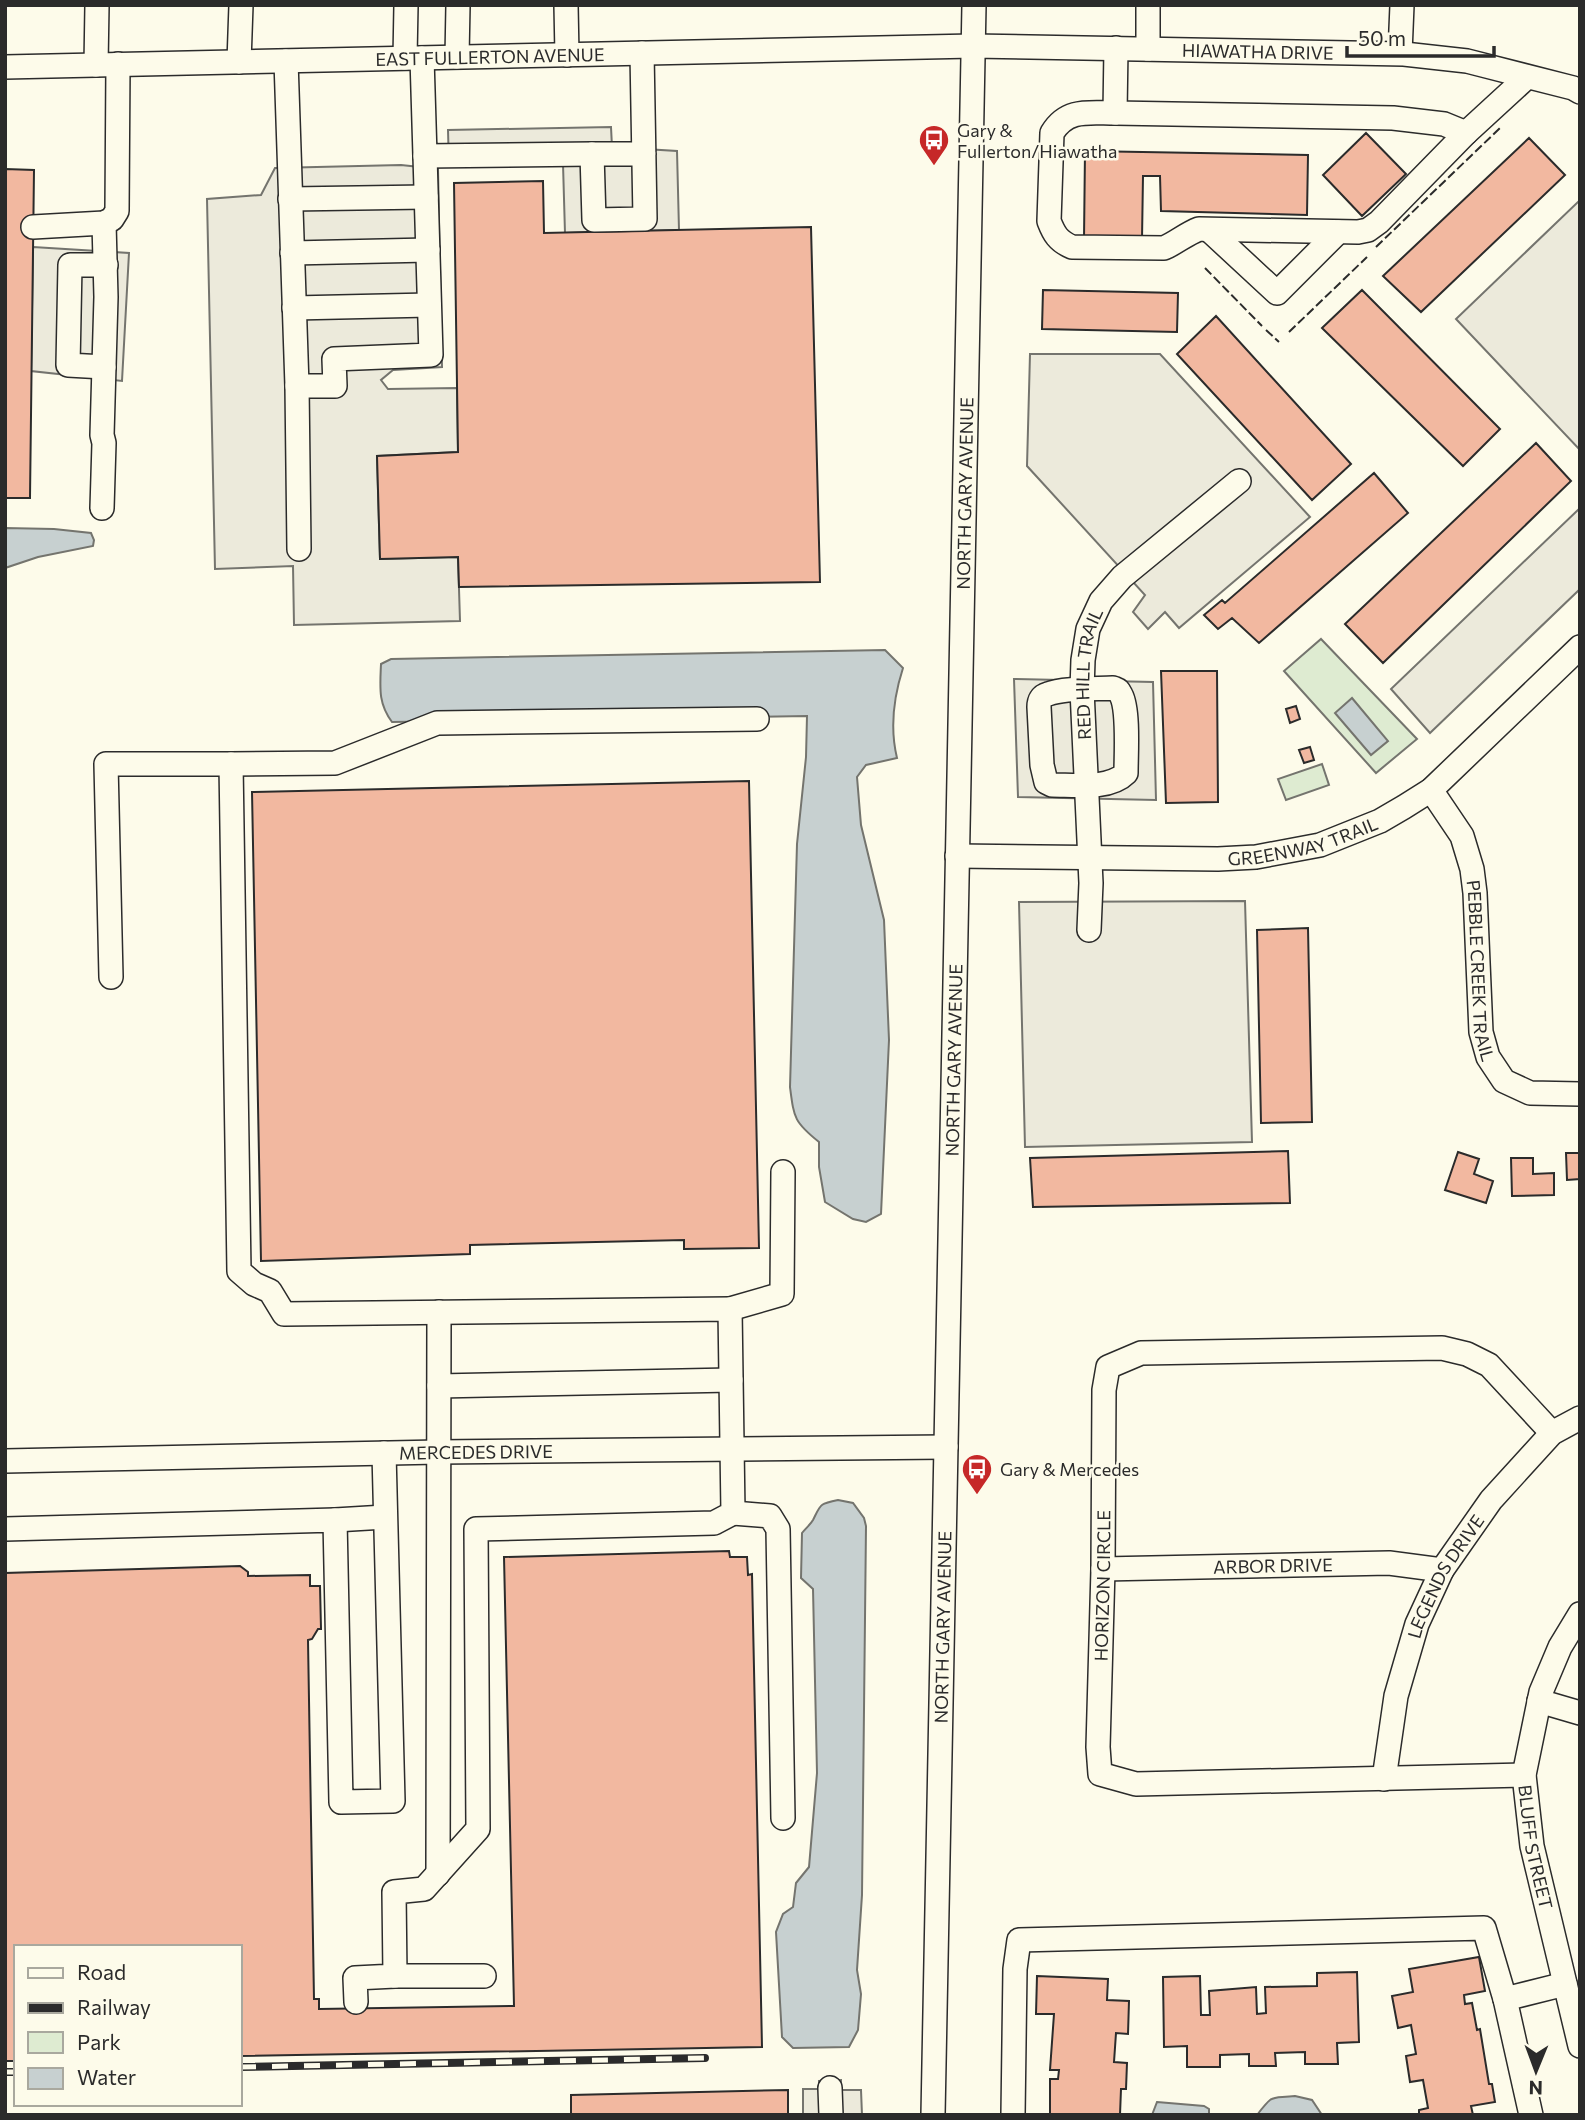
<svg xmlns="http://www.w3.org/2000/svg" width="1585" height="2120" viewBox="0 0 1585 2120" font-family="Commissioner,sans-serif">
  <rect width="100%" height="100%" fill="#fdfbea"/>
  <path fill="#deebd1" stroke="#74746e" stroke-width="2" d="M1321,639L1417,739L1376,773L1284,671Z
    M1322,764L1329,785L1286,800L1278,779Z"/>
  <path fill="#eceadb" stroke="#74746e" stroke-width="2" d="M611,127L612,147L677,151L679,230L565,233L563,164L449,167L448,130Z
    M401,165L438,169L442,367L393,370L381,380L388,389L457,388L458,452L377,456L380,559L458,557L460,621L294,625L293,566L215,569L207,199L261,195L275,168Z
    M1580,200V450L1456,319Z
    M33,247L129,253L122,381L31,371Z
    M1030,354H1160L1310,517L1179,628L1165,612L1148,629L1133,612L1145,595L1027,466Z
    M1580,508V589L1430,733L1391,689Z
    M1014,679L1153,682L1156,800L1018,797Z
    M1245,901L1252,1142L1025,1147L1019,902Z
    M841,2080V2090H861L862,2115H803V2089H819V2081Z"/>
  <path fill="#c7d0d0" stroke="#74746e" stroke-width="2" d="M5,528L54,529L91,533L94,540L93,546L38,557L5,568Z
    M885,650L903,668C894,696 890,729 897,758L866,765L857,777L861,825L884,920L889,1040L881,1214L866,1222L853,1219L825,1202L819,1167V1142C794,1122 794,1118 790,1087L797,844L806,757L807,716L392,722C378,703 380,688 381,664L391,659Z
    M1352,698L1388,741L1371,755L1335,713Z
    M838,1500L853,1503L864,1518L866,1526L862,1895L857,1970L861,1994L858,2030L849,2047L793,2048L782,2037L776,1932L783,1914L793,1907L796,1883L809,1867L817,1773L813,1589L801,1578L802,1533C805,1529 810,1525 813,1520C821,1504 819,1504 838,1500Z
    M1295,2096L1312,2100L1322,2115H1257C1274,2093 1270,2099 1295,2096Z
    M1157,2102L1204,2106L1209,2109V2115H1152Z"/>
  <path fill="#f2b8a0" stroke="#2b2b2b" stroke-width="2" d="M1366,133L1406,174L1362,216L1323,175Z
    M1529,138L1565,175L1421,312L1383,276Z
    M1085,151L1308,155L1307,215L1161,211L1160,176H1143L1142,239H1084Z
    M5,169L34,170L30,498H5Z
    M543,181L544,233L811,227L820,582L459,587L458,557L380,559L377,456L458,452L454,183Z
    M1043,290L1178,293L1177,332L1042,329Z
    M1362,290L1500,429L1463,466L1322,328Z
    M1216,316L1351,464L1312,500L1177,354Z
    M1536,443L1571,481L1383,663L1345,624Z
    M1374,473L1408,513L1259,643L1232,618L1218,629L1204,615L1222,600L1225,603Z
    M1161,671H1217L1218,802L1166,803Z
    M1296,706L1300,719L1290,723L1286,709Z
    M1310,747L1314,760L1304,763L1299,750Z
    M749,781L759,1248L684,1249V1240L470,1245V1254L261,1261L252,792Z
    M1308,928L1312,1122L1261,1123L1257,930Z
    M1288,1151L1290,1203L1033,1207L1030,1158Z
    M1458,1152L1479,1159L1474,1174L1493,1181L1486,1203L1445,1190Z
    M1566,1153H1580V1179L1567,1180Z
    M1511,1158H1533V1174L1554,1173V1195L1512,1196Z
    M729,1551L730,1557H747L748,1575L752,1574L762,2047L240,2056V1947H16V2061H5V1573L240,1566L248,1572V1576L310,1575V1586H320L321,1629H318L312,1639L308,1640L314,1999H319V2009L514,2006L504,1557Z
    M1479,1957L1485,1991L1464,1995L1465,2004L1472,2003L1477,2030L1480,2029L1489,2084H1492L1495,2102L1471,2106L1473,2115H1419V2110L1428,2108L1423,2080L1410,2082L1406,2056L1416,2054L1411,2025L1398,2028L1392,1996L1413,1992L1409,1969Z
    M1357,1972L1359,2042L1337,2043L1338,2064H1305V2052L1275,2053L1276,2066H1249V2054L1220,2055V2067H1187V2046L1164,2047L1163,1977L1200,1976L1201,2015H1210L1209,1991L1256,1987L1257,2014L1266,2013L1265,1987L1317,1986V1973Z
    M1037,1976L1108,1979L1107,2000L1129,2001L1128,2034L1116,2033L1114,2062L1127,2063L1126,2089H1121L1120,2115H1050V2079H1058L1059,2070H1050L1054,2014H1036Z
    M788,2090V2115H571V2095Z"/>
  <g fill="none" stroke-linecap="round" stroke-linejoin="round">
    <g stroke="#2b2b2b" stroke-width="26">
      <g id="minor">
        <path d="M566,5L567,55"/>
        <path d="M1116,48L1115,113L1393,118L1444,124L1466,133L1527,77"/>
        <path d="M1148,49V5"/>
        <path d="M642,53L645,219L594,220L592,154H644"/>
        <path d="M1400,53L1402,5"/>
        <path d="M457,57L458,5"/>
        <path d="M405,58L406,5"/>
        <path d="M422,58L425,156L592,154"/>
        <path d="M286,61L297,386H335L334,359L431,355L425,156"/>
        <path d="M239,62L241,5"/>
        <path d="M96,65L97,5"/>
        <path id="s1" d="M5,67L973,46L1404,54L1467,61L1573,88L1580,92"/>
        <path d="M1115,113C1089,113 1067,108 1052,133L1049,221C1054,234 1058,241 1072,247L1164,248C1176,243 1186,234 1199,229L1358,232L1368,230L1379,222L1466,133"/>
        <path d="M290,199L426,197"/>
        <path d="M33,227L104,223L112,219L117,211L118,64"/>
        <path d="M1209,230L1277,293L1338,232"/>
        <path d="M292,253L428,250"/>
        <path d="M294,308L429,305"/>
        <path d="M104,367L68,365L70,265H106"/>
        <path d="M297,386L299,549"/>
        <path d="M102,508L104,443L102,435L106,297L104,223"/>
        <path d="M1113,688C1118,690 1118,689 1121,695C1129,710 1126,755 1126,773C1109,790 1074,785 1052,785L1046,782L1042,765L1039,707C1039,701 1041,696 1048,694C1063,688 1096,689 1113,688Z"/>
        <path d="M231,764L335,763L437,723L757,719"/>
        <path id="s2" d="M1431,790L1462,836L1472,869L1475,893L1481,1032L1488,1057L1504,1081L1530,1093L1580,1094"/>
        <path id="s3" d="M957,856L1218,859L1256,857L1320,845L1380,821L1404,807L1431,790L1580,647"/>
        <path id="s4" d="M1089,930L1091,883L1082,690L1083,660L1088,629L1101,601L1122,577L1239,481"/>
        <path d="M111,977L106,764H231L239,1271L254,1284L270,1291L284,1314L730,1309L733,1513L714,1523L476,1529L478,1829L424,1889L394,1892L395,1976L355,1978L356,2002"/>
        <path d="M730,1309L782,1294L783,1172"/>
        <path d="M439,1386L731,1380"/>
        <path id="s5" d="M5,1461L439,1452L946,1447"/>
        <path d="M733,1513L770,1516L778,1529L783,1818"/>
        <path d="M335,1520L385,1517"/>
        <path d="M5,1529L335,1520L341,1802L393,1801L384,1453"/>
        <path id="s6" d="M1103,1569L1389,1563L1442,1570"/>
        <path id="s7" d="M1580,1614L1560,1647L1541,1692L1524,1775L1532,1846L1580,2046"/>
        <path d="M1539,1701L1580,1713"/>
        <path id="s8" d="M1524,1775L1136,1784L1100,1774L1098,1747L1103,1569L1104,1390L1108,1367L1141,1353L1442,1348L1467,1354L1489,1365L1552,1433"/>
        <path id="s9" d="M1384,1779L1396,1696L1417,1624L1442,1570L1491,1500L1552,1433L1580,1418"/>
        <path d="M438,1874L439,1312"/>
        <path d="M395,1976H484"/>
        <path d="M830,2088L831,2115"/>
        <path id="s10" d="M933,2115L974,5"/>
        <path d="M1013,2115L1015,1969L1019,1940L1484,1928L1505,1999"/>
        <path d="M1531,2115L1505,1999L1565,1984"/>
      </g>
    </g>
    <use href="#minor" stroke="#fdfbea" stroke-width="23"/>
    <g stroke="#2b2b2b" stroke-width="8">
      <path id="rail" d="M240,2067L705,2058
        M5,2072H16"/>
    </g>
    <use href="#rail" stroke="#fdfbea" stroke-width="5" stroke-dasharray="16" stroke-linecap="butt"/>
    <path stroke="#2b2b2b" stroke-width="2" stroke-dasharray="9 3.5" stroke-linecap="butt" d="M1376,247L1500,128
      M1205,268L1262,326
      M1266,330L1279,342
      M1289,332L1367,257"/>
  </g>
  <defs>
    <g id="bus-pin" transform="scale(1.575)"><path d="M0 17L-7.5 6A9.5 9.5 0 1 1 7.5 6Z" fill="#c62828" stroke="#fdfbea"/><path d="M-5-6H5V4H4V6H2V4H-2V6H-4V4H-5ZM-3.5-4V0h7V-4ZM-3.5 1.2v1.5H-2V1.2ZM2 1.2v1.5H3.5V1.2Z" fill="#fff"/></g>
  </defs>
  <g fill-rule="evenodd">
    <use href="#bus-pin" x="934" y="140"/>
    <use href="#bus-pin" x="977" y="1469"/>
  </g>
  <g text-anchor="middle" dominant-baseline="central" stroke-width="5" stroke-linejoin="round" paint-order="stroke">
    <g font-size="18" fill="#2b2b2b" stroke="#fdfbea">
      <text stroke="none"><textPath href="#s1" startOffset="1253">HIAWATHA DRIVE</textPath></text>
      <text stroke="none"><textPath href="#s1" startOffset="485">EAST FULLERTON AVENUE</textPath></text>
      <text stroke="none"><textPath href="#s10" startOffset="1622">NORTH GARY AVENUE</textPath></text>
      <text stroke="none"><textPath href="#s4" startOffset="257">RED HILL TRAIL</textPath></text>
      <text stroke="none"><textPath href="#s3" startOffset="348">GREENWAY TRAIL</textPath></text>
      <text stroke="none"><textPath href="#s2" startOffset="192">PEBBLE CREEK TRAIL</textPath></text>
      <text stroke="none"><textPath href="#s10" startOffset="1055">NORTH GARY AVENUE</textPath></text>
      <text stroke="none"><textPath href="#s5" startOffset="471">MERCEDES DRIVE</textPath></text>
      <text stroke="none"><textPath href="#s6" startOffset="170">ARBOR DRIVE</textPath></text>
      <text stroke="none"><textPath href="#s9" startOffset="214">LEGENDS DRIVE</textPath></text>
      <text stroke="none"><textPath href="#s8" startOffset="614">HORIZON CIRCLE</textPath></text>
      <text stroke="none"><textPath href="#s10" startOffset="488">NORTH GARY AVENUE</textPath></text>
      <text stroke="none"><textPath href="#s7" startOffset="245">BLUFF STREET</textPath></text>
    </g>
    <g font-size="18" fill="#2b2b2b" stroke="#fdfbea" text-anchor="start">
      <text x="957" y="130">Gary &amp;<tspan x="957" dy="21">Fullerton/Hiawatha</tspan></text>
      <text x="1000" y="1469">Gary &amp; Mercedes</text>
    </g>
  </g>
  <rect width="1585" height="2120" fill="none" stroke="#2b2b2b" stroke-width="14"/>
  <rect x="14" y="1945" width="228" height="161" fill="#fdfbea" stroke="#a9a89e" stroke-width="2"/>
  <rect x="28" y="1968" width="35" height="10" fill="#fdfbea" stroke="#a9a89e" stroke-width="2"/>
  <text x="77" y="1980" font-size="21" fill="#2b2b2b">Road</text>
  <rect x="28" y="2003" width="35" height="10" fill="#2b2b2b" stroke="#a9a89e" stroke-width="2"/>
  <text x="77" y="2015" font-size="21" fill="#2b2b2b">Railway</text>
  <rect x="28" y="2032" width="35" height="21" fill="#deebd1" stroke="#a9a89e" stroke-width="2"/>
  <text x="77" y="2050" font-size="21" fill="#2b2b2b">Park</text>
  <rect x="28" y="2068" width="35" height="21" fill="#c7d0d0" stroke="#a9a89e" stroke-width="2"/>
  <text x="77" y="2085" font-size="21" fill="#2b2b2b">Water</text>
  <g transform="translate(1536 2071) rotate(181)" stroke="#fdfbea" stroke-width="5" paint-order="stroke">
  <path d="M0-5L12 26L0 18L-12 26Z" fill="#2b2b2b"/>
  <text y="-10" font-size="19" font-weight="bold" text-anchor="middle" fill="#2b2b2b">N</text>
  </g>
  <path d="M1347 46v10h147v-10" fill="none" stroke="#2b2b2b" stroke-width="3.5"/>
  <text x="1358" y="46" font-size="21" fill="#2b2b2b" stroke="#fdfbea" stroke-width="5" paint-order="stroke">50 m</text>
</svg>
